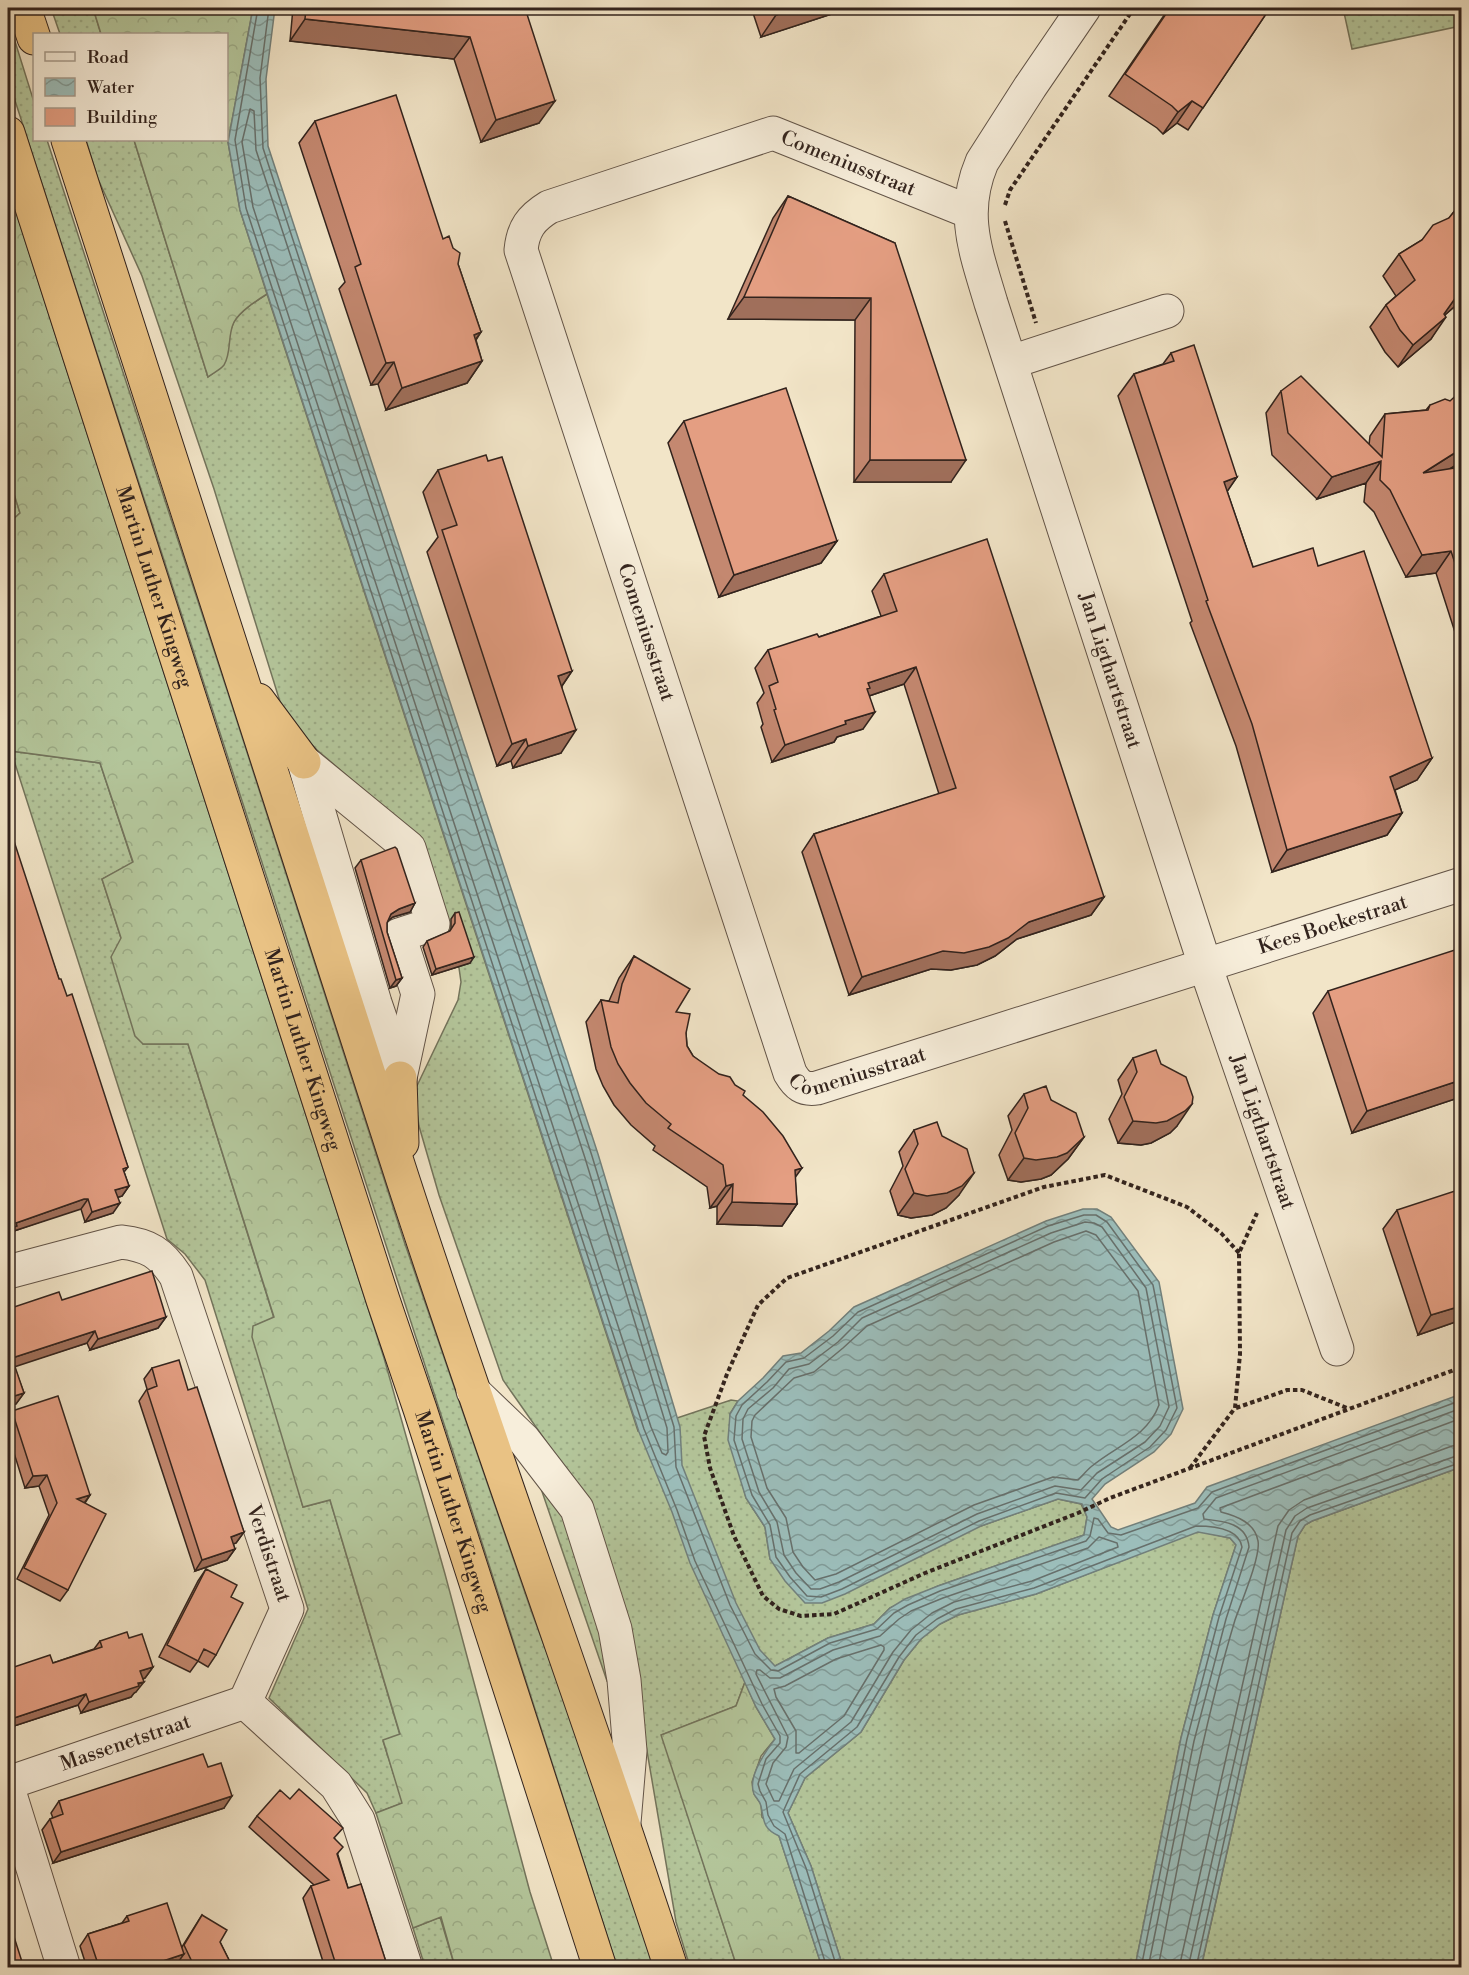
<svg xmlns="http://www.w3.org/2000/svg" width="1469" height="1975" viewBox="0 0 1469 1975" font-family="'Libre Bodoni',serif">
  <defs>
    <pattern id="grass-dots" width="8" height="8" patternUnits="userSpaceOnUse" patternTransform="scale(1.5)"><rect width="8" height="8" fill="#b4c69b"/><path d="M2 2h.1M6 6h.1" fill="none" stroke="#9baa85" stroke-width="1.8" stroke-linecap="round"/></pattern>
    <pattern id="forest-crowns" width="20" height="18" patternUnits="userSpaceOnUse" patternTransform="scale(1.5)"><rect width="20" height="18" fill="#b4c69b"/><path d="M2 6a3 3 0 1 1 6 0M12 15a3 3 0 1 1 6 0" fill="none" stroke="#9baa85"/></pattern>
    <pattern id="water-waves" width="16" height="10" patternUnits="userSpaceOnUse" patternTransform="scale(1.5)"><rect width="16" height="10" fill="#9cbebb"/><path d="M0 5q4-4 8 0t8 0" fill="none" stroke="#809a97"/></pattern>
  </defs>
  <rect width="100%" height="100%" fill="#f2e5c8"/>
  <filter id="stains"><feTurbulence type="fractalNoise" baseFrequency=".00333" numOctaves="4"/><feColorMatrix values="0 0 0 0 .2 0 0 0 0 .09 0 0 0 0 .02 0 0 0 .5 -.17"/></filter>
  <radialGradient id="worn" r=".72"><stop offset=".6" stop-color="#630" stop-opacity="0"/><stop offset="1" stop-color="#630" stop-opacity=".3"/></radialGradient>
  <path fill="url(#grass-dots)" stroke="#73745c" stroke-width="1.5" d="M51,8H93L101,34H60Z
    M1343,8H1461V53L1456,27L1352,49Z
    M8,19L34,102V140H47L228,693L404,1241L532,1613L596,1784L655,1967H617L456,1461L8,79Z
    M86,140H134L208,377C239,356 221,347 234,322C240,311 256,301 267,294L638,1431L731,1400L738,1401L730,1414L739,1471L746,1498L765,1527L770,1559L981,1526L1058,1499L1081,1504L1087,1517L1084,1535L938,1586L890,1608L874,1624L828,1638L745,1682L736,1706L662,1735L737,1967H690L676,1922L626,1627L590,1504L503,1380L439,1195L419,1126L414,1092L458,1000L461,982L459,968L415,834L317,750L294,726L281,705L214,489L142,276L98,179Z
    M8,475L20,513L8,524Z
    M11,751L100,763L133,863L102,879L121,938L143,1044H188L274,1318L254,1326L303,1507L330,1500L400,1735L383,1741L403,1803L376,1813L367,1793L269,1698L308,1609L205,1280L185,1254L167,1239Z
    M1461,1467V1967L1201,1968L1298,1536L1305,1525L1312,1521Z
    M536,1474L563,1511L601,1627L611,1679L607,1681Z
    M1198,1531L1230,1538L1236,1545L1213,1615L1181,1738L1135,1967H843L811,1866L788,1813L805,1778L861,1732L904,1660L921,1639L940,1624L958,1615L1036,1594Z
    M440,1917L455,1967H425L413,1928Z"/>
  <path fill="url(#forest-crowns)" stroke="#73745c" stroke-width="1.5" d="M93,8H253L228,142L240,210L267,294C256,301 240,311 234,322C227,336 232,352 224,365C220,370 213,373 208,377L134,140H226V34H101Z
    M8,187L384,1358L445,1574L530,1892L554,1967H455L441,1917L413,1928L376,1813L402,1803L383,1740L400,1734L330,1500L303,1507L252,1337L253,1326L274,1317L188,1044H143L135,1036L111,957L121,938L102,879L133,862L100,763L11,751L8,741V524L20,513L8,475Z
    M745,1682L756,1707L775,1739L761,1756L752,1782L754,1794L761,1804L762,1817L779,1836L822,1967H737L661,1735L736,1706Z"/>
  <path fill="url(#water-waves)" stroke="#72807c" stroke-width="1.5" d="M253,8H275L266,79L268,146L598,1154L680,1427L682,1465L736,1603L760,1650L775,1666L828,1638L874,1624L890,1608L905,1599L938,1586L1084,1535L1087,1517L1082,1504L1058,1499L981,1526L845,1594L822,1603H805L785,1581L770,1559L765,1527L746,1498L728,1440L730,1414L738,1401L763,1378L783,1356L801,1353L829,1331L854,1307L1046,1221L1083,1209H1097L1111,1217L1159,1282L1183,1409L1171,1434L1154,1452L1105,1484L1092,1499L1111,1527L1118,1530L1195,1503L1207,1487L1461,1394V1467L1312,1521L1305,1525L1298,1536L1201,1967H1135L1181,1738L1213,1615L1236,1545L1230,1538L1198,1532L1036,1594L958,1615L940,1624L921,1639L904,1660L861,1732L805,1778L788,1813L811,1866L843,1967H822L779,1836C763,1829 764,1821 761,1806C760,1801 756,1798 754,1794C747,1777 765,1752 775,1739L756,1707L690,1563L672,1512L639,1432L240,210L228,142Z"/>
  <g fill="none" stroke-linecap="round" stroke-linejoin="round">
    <path stroke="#67706c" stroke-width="1.5" d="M258,8L235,140L246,208L644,1429L677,1510L695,1561L762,1704L780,1736V1743L766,1759L758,1784L760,1791L766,1802L768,1815L774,1826L785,1834L827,1968
      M269,8L260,78L263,148L592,1156L674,1427L676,1467L730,1605L755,1654L771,1670L778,1671L830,1643L877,1629L894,1613L908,1605L940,1591L1086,1541L1090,1536L1094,1518L1098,1519L1108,1533L1121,1535L1198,1508L1212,1492L1462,1400
      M250,109L254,111L256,150L585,1158L667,1428L668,1452L666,1455L662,1453L651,1427L253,207L242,142Z
      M1084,1215H1096L1107,1222L1153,1285L1177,1408L1166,1430L1150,1447L1102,1479L1085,1498L1056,1493L979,1521L842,1589L821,1597L807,1596L790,1577L776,1557L770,1525L752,1495L734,1440L736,1416L742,1405L767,1382L786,1362L804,1358L833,1336L858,1312L1048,1226Z
      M1085,1222L1094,1223L1102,1227L1146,1288L1169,1407L1160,1426L1145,1442L1097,1473L1081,1490L1055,1486L977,1514L839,1582L820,1589H811L796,1573L784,1555L777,1522L759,1492L742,1439L743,1419L748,1409L773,1388L789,1369L809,1364L838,1342L862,1318L1051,1233Z
      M1086,1231L1096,1235L1138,1291L1159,1405C1147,1437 1116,1446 1092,1466C1087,1470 1083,1475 1078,1480L1053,1477L974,1505L836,1574L815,1580L803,1567L793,1552L786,1518L767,1488L751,1437L752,1421L755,1415L794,1378L814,1372L843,1348L867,1326L1054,1242Z
      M1099,1537L1117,1543L1118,1547L1032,1581L954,1602L932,1613L911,1630L893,1652L851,1722L794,1769L779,1801H774L766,1784L773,1763L786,1747L788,1737L756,1674L757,1670H760L770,1678H780L833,1650L880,1636L899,1619L911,1611L943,1598L1088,1548Z
      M881,1645L884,1647V1650L844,1716L799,1753H796V1731L776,1697L774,1689L785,1686L836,1659Z
      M837,1968L806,1868L783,1812L800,1774L857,1727L899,1657L916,1635L937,1619L956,1609L1034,1588L1196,1526C1212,1526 1239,1528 1242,1547L1219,1617L1187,1739L1141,1968
      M1148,1968L1194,1741L1226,1619L1249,1547C1247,1523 1223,1521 1204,1519L1203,1514L1216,1498L1462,1408
      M1158,1968C1181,1851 1201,1733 1235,1620C1241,1603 1261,1556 1258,1541C1255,1523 1237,1516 1221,1512L1220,1508L1462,1418
      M1179,1968L1278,1526L1289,1510L1304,1500L1452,1446L1462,1445
      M1188,1968L1286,1530L1295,1516L1307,1508L1462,1454
      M1196,1968L1292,1533L1300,1521L1310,1515L1462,1462"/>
    <g stroke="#625448" stroke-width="35">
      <g id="minor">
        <path id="s1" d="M1084,8L1030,87L982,162C960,214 976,252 991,303L1205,965L1337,1349"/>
        <path id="s2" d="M970,212L773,133L549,207C531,218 523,229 521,250L790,1073C797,1085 803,1090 817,1088L1462,884"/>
        <path d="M1011,362L1167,311"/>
        <path d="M304,762L409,848L433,924L399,935L418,994L400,1078"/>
        <path d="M304,762L375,1003L400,1076"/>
        <path id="s3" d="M8,1272L121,1242C149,1245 161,1253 176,1276L287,1609L245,1702L336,1785L358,1820L406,1968"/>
        <path d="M473,1391L524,1440L577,1509L615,1629L624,1680L630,1751L624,1823"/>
        <path id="s4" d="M8,1783L245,1702"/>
        <path d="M8,1788L64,1968"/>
      </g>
    </g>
    <g stroke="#32231d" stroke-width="35">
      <g id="highway">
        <path d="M24,8L34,38"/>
        <path id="s5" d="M8,133L383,1300L420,1409L600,1968"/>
        <path d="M68,140C181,486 290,834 403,1180C489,1444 585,1704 671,1968"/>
        <path d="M258,700L304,762"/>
        <path d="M400,1078L402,1143"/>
      </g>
    </g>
    <path stroke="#32231d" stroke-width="4" stroke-dasharray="4.5 3" stroke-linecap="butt" d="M1005,205L1010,190L1134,8
      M1005,221L1036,323
      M1239,1253L1221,1233L1187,1207L1105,1175L1044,1187L787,1278L758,1305L727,1374L704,1436L710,1468L734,1536L763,1596L779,1609L801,1616L834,1614L925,1573L1078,1513L1110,1498L1462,1367
      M1236,1408L1287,1390H1302L1347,1408
      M1190,1468L1235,1408L1240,1354L1239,1253L1257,1213"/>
    <use href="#minor" stroke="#f7eedb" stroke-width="33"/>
    <use href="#highway" stroke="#e9c284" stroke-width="33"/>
  </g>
  <path fill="#c48870" stroke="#32231d" stroke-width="1.5" d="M293,8H525L539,123L481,142L454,59L290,41Z
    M745,8H850L761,37L753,13Z
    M1169,8H1270L1188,130L1177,123L1163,134L1157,128L1109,96Z
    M315,121L443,239L458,264L481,332L476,340L482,361L467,383L386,410L378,384L371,385L339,289L345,282L299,143Z
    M788,196L895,243L951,482H854L855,320L728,319L773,218Z
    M1461,203V301L1445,315L1431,339L1398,367L1385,352L1370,327L1386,305L1396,296L1383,276L1399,254L1422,240L1449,218Z
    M1171,353L1237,477L1227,491L1253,567L1318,566L1432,758L1417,780L1395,790L1402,813L1387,835L1272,872L1236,746L1190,623L1192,621L1118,396L1134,374L1163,364Z
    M1281,391L1369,445L1370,436L1385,414L1426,410L1430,405L1461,462L1450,469L1461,467V651L1436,573L1406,577L1374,512L1364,502L1366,483L1317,499L1272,455L1266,413Z
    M684,421L837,541L821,563L719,597L668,443Z
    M438,470L572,671L562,686L561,753L513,768L511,761L497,766L427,552L438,537L423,492Z
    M884,574L1104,897L1091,915L1017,939L995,956L977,965L951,970L931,969L849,995L802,852L814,834L939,794L904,684L869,696L863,729L837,737L834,742L772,762L761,727L763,724L757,703L764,693L755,668L768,650L819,637L881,616L872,591Z
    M8,837L59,979L128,1167L124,1172L129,1186L122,1196L118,1197L113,1213L85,1222L81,1209H77L14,1231L10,1236L8,1237Z
    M361,860L415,903L410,912L393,917L388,921L387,923V932L402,978L396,986L390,988L355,868Z
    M455,913L470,963L432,975L423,947L427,941L449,932L451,929V919Z
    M634,956L676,1012L686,1033L687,1046L693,1056L743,1095L795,1178L797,1204L782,1226L717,1224V1206L710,1208L707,1187L653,1150L655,1146L631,1125L614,1105L603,1086L596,1069L586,1022L601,1000L609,1001L619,978Z
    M1328,991L1461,1097L1352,1133L1313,1013Z
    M1133,1058L1177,1126L1170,1133L1151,1143L1141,1145L1118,1143L1109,1119L1122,1094L1118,1080Z
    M1024,1094L1051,1100L1084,1137L1068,1159L1051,1175L1041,1179L1021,1182L1008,1180L999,1155L1012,1130L1008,1116Z
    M914,1130L959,1195L946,1208L932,1215L911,1218L898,1215L890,1191L903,1166L899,1152Z
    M1397,1210L1461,1320L1418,1335L1383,1229Z
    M62,1300L166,1317L158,1328L90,1350L87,1343L14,1366L24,1393L16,1404L8,1407V1309Z
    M152,1368L188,1390L244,1532L236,1543L233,1544L235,1549L227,1560L195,1571L139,1401L147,1389L144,1379Z
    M12,1411L90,1495L85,1503L68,1590L60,1601L17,1579L49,1515L39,1486L25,1488L8,1434V1417Z
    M206,1569L231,1597L216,1655L208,1667L198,1661L190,1672L159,1657L198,1581Z
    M129,1638L153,1667L145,1678L143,1679L136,1692L134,1693L131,1697L81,1713L78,1705L8,1728V1669L53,1663L94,1649L100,1641Z
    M208,1767L224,1808L53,1863L42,1830L50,1819L53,1818L51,1813L59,1801Z
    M257,1816L335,1839L338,1855L348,1888L388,1968H325L303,1898L311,1886L314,1885L249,1827Z
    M202,1915L220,1942L233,1968H183L180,1961L176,1965L170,1968H87L80,1946L88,1934L122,1923L127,1916L182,1947Z"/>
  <path fill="#a06f5b" stroke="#32231d" stroke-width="1.5" d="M798,8H850L761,37L776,15Z
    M305,19L470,37L454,59L290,41Z
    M555,101L539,123L481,142L496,120Z
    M1192,101L1177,123L1163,134L1178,112Z
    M1461,292V301L1440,319L1456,297Z
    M744,297L871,298L855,320L728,319Z
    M1446,317L1431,339L1398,367L1413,345Z
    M481,332L465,354L474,335Z
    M482,361L467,383L386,410L402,388Z
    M394,362L378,384L371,385L386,363Z
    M1461,449V462L1407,495L1423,473Z
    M870,460H966L951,482H854Z
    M1381,461L1366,483L1317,499L1332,477Z
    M1237,477L1222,499L1224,482Z
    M837,541L821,563L719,597L734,575Z
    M1451,551L1436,573L1406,577L1422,555Z
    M916,667L904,684L863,698L868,683Z
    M572,671L557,693L558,676Z
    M875,712L863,729L837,737L834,742L772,762L785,745L845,721Z
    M576,730L561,753L513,768L528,746Z
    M526,739L511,761L497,766L512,744Z
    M1432,758L1417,780L1375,799L1390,777Z
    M1402,813L1387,835L1272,872L1287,850Z
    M1104,897L1091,915L1017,939L995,956L977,965L951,970L931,969L849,995L862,977Z
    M415,903L410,912L393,917L386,922L391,914L399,909Z
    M474,957L470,963L432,975L436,969Z
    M402,978L396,986L390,988L396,980Z
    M1461,1080V1097L1352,1133L1367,1111Z
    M1192,1104L1177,1126L1170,1133L1151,1143L1141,1145L1118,1143L1133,1121Z
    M1084,1137L1068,1159L1051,1175L1041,1179L1021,1182L1008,1180L1024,1158Z
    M802,1168L786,1190L795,1170Z
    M974,1173L959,1195L946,1208L932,1215L911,1218L898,1215L914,1193Z
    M733,1184L717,1206L710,1208L726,1186Z
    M129,1186L122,1196L109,1200L115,1190Z
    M84,1199H88L81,1209L14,1231L10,1236L8,1237V1229L16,1223Z
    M732,1202L797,1204L782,1226L717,1224Z
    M120,1203L113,1213L85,1222L92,1212Z
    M1461,1306V1320L1418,1335L1431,1315Z
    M166,1317L158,1328L90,1350L98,1339Z
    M95,1331L87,1343L8,1369L12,1358Z
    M24,1393L16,1404L8,1407V1398Z
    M47,1475L39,1486L25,1488L33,1476Z
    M90,1495L82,1506L77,1499Z
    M244,1532L236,1543L223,1548L231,1537Z
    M235,1549L227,1560L195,1571L202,1560Z
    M153,1667L145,1678L133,1682L140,1671Z
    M144,1682L136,1692L134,1693L131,1697L81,1713L89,1702Z
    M86,1694L78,1705L8,1728V1720Z
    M232,1796L224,1808L53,1863L61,1852Z
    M184,1954L176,1965L170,1968H142Z
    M111,1963L108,1968H99Z"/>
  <path fill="#e49e82" stroke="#32231d" stroke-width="1.5" d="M306,8H525L555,101L496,120L470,37L305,19Z
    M774,8H798L776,15Z
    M1170,8H1270L1203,108L1192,101L1178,112L1172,106L1125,74Z
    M396,95L443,239L449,236L453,248L460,253L458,264L481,332L474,335L482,361L402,388L394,362L386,363L355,267L361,264L315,121Z
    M788,196L895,243L966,460H870L871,298L744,297Z
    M1461,203V292L1456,297L1444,314L1446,317L1413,345L1400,330L1386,305L1415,280L1399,254L1422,240L1433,225L1449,218Z
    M1194,345L1237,477L1224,482L1253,567L1313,548L1318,566L1364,551L1432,758L1390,777L1402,813L1287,850L1252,724L1206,601L1208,600L1134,374L1174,361L1171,353Z
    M1301,376L1382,457L1385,414L1428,410L1430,405L1445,399L1450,401L1461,391V449L1423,473L1461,467V582L1451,551L1422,555L1390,490L1380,480L1381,461L1332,477L1288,433L1281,391Z
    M786,388L837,541L734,575L684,421Z
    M486,455L488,461L502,457L572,671L558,676L576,730L528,746L526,739L512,744L442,530L457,525L438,470Z
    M987,539L1104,897L1029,922L1008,938L989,947L964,953L943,951L862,977L814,834L956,788L916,667L868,683L870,688L867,689L875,712L845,721L846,724L785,745L774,710L776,709L769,686L778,682L768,650L817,634L819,637L897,611L884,574Z
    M12,835L59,979H61L67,996L72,994L128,1167L123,1169L129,1186L115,1190L120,1203L92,1212L88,1199H84L16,1223L17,1226L8,1229V837Z
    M395,847L397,849L415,903L399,909L391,914L387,923V932L402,978L396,980L361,860Z
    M459,912L474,957L436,969L427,941L450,931L455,923V913Z
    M1461,948V1080L1367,1111L1328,991Z
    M634,956L690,989L676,1012L690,1014L686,1033L687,1046L693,1056L719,1074L730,1077L735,1085L745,1091L743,1095L763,1112L783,1136L802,1168L795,1170L797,1204L732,1202L733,1184L726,1186L723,1165L668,1128L671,1124L646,1103L630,1083L618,1064L611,1047L601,1000L618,1003L622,984Z
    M1156,1050L1161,1064L1186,1077L1193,1097L1192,1104L1185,1111L1167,1121L1156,1123L1133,1121L1124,1097L1137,1072L1133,1058Z
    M1046,1086L1051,1100L1076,1113L1084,1137L1067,1153L1057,1157L1036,1160L1024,1158L1015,1133L1028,1108L1024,1094Z
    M937,1122L942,1136L967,1149L974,1173L962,1186L947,1193L927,1196L914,1193L905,1169L918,1144L914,1130Z
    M1461,1189V1306L1431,1315L1397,1210Z
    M152,1271L166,1317L98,1339L95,1331L12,1358L24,1393L8,1398V1309L59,1292L62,1300Z
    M179,1360L188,1390L197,1387L244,1532L231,1537L235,1549L202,1560L147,1390L157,1386L152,1368Z
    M58,1396L90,1495L77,1499L106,1514L68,1590L24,1568L57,1503L47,1475L33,1476L12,1411Z
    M206,1569L237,1585L231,1597L243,1603L216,1655L204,1649L198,1661L167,1645Z
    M8,1572L12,1586L8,1588Z
    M127,1632L129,1638L142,1634L153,1667L140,1671L144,1682L138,1683L139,1686L89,1702L86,1694L8,1720V1669L50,1655L53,1663L102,1647L100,1641Z
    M203,1754L208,1767L221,1763L232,1796L61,1852L50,1819L63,1814L59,1801Z
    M299,1789L343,1828L334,1838L343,1847L337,1854L348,1888L361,1884L388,1968H337L311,1886L329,1880L257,1816L280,1790L290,1799Z
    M167,1903L184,1954L142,1968H113L111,1963L99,1967L88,1934L129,1921L127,1916Z
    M202,1915L227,1930L220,1942L233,1968H195L184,1945Z
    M8,1918L24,1968H8Z"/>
  <g text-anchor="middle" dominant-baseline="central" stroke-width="5" stroke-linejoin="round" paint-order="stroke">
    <g font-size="20" fill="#32231d" stroke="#f7eedb">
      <text transform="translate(848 164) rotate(22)">Comeniusstraat</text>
      <text stroke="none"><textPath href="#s5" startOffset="477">Martin Luther Kingweg</textPath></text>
      <text stroke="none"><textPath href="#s2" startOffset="904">Comeniusstraat</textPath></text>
      <text stroke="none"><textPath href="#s1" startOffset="716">Jan Ligthartstraat</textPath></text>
      <text stroke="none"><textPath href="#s2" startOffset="1942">Kees Boekestraat</textPath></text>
      <text stroke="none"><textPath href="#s5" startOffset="963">Martin Luther Kingweg</textPath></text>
      <text stroke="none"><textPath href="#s2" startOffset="1443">Comeniusstraat</textPath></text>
      <text stroke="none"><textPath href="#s1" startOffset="1202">Jan Ligthartstraat</textPath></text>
      <text stroke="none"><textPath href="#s5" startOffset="1449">Martin Luther Kingweg</textPath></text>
      <text stroke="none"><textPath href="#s3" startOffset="477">Verdistraat</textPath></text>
      <text stroke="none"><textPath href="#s4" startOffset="124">Massenetstraat</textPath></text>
    </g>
  </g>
  <rect width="1469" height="1975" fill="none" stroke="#f2e5c8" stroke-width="30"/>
  <rect x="9" y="9" width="1451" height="1957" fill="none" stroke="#32231d" stroke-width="3"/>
  <rect x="15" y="15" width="1439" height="1945" fill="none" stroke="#32231d" stroke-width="1.5"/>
  <rect x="33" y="33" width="195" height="108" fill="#f7eedb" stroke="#a89d8f" stroke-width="1.5"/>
  <rect x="45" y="52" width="30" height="9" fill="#f7eedb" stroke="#a89d8f" stroke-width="1.5"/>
  <text x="87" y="63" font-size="18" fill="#32231d">Road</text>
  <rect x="45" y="78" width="30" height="18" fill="url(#water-waves)" stroke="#a89d8f" stroke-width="1.5"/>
  <text x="87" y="93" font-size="18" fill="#32231d">Water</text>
  <rect x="45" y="108" width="30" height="18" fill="#e49e82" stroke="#a89d8f" stroke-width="1.5"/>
  <text x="87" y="123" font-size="18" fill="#32231d">Building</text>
  <rect width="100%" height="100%" filter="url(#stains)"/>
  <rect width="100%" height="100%" fill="url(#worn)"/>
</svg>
